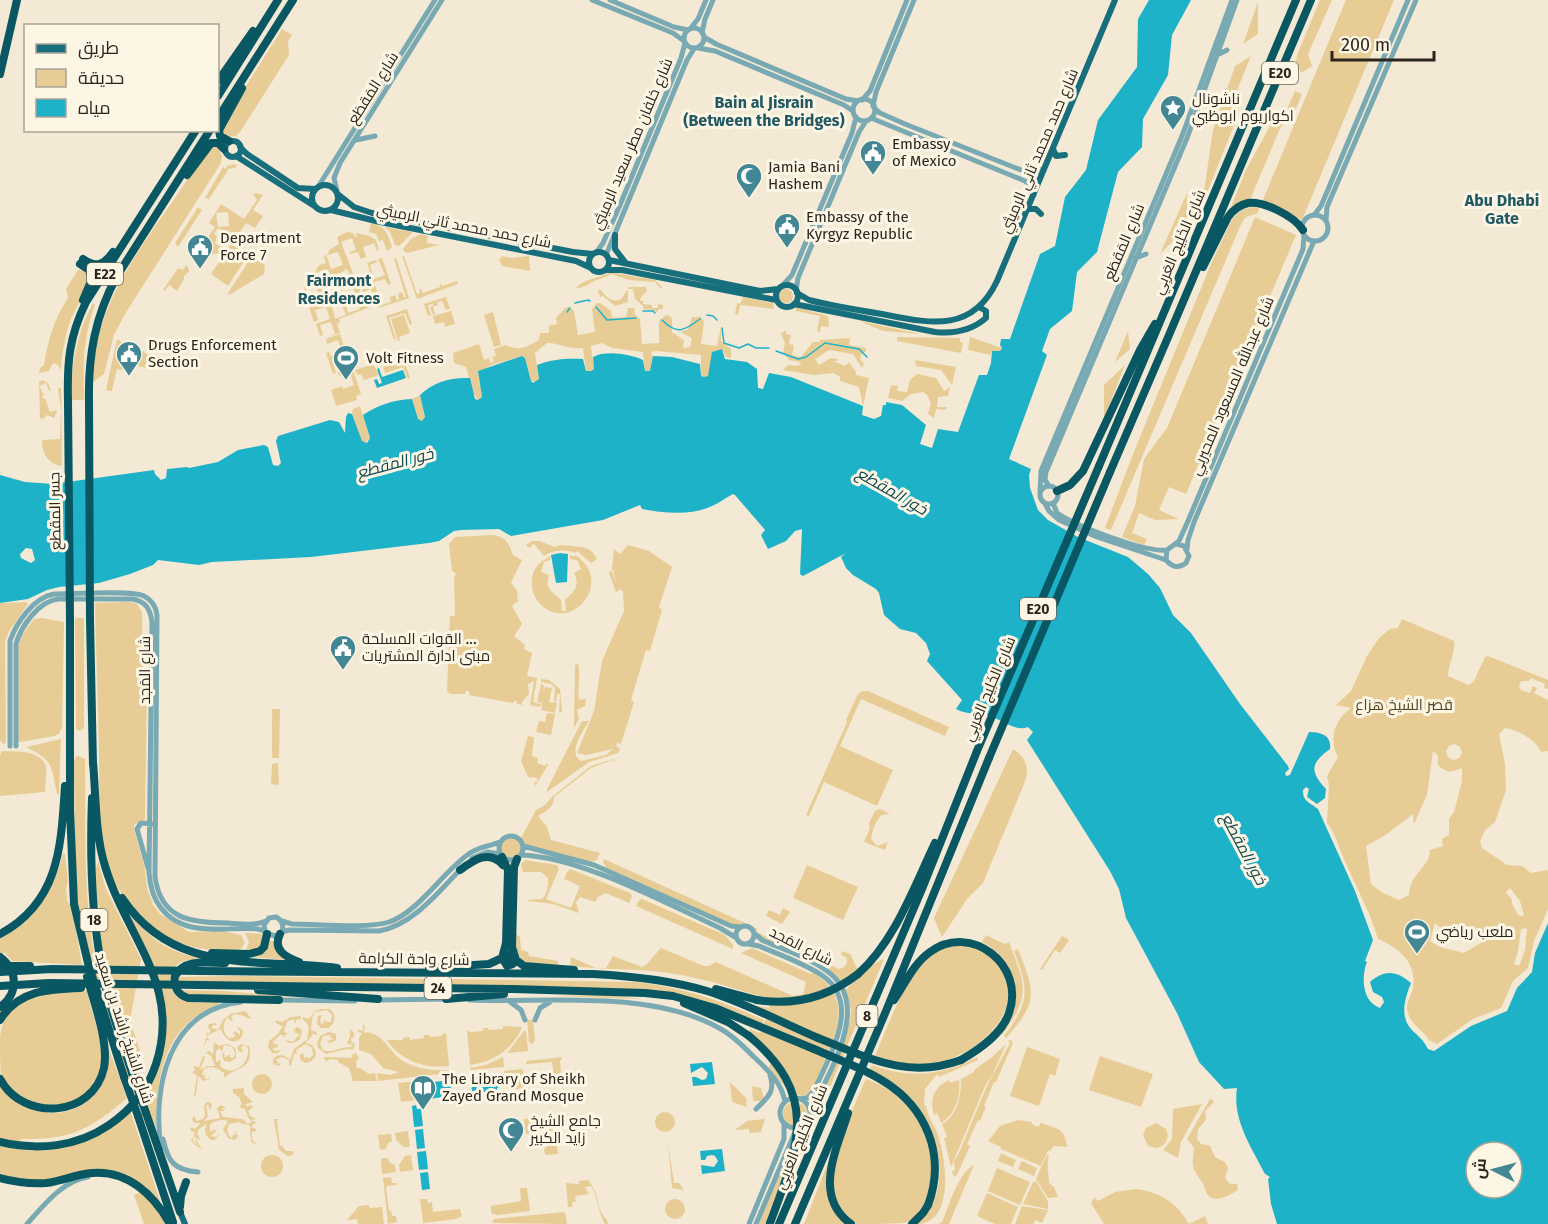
<svg xmlns="http://www.w3.org/2000/svg" width="1548" height="1224" viewBox="0 0 1548 1224" font-family="'Fira Sans',Cairo,sans-serif">
  <rect width="100%" height="100%" fill="#f3e9d4"/>
  <path fill="#e7cd95" fill-rule="evenodd" d="M1320,0H1332L1308,54L1312,66L1301,73L1296,62L1297,55Z
    M1346,0H1394L1302,220L1262,202Z
    M1258,2V34L1243,44Z
    M282,29L292,35L288,41L289,55L240,132L236,136L224,138L222,130L241,94Z
    M1251,56L1235,95L1239,113L1202,205L1213,130L1235,66Z
    M1295,91L1302,94L1292,119L1281,126L1249,202L1227,217L1246,170L1271,124L1284,116Z
    M213,146L218,147L222,156L221,163L125,314L114,335L104,374L93,382C92,310 138,251 177,195C188,179 199,159 213,146Z
    M234,164L237,166L235,168L227,169L228,170L209,199L205,198L223,167L226,169L227,166Z
    M256,193L263,195L253,210L263,216L255,228L246,223L235,239L218,228L214,234L217,236L215,243L223,248L220,253L209,255L211,252L202,246L215,227L209,223L221,204L244,219L257,200L253,194ZM228,212L229,226L218,227L216,213Z
    M1187,193V227L1160,254Z
    M198,207L202,210L178,247L175,243Z
    M1253,207L1259,208L1258,213L1246,217L1242,222L1111,530L1105,528L1133,454L1211,264L1232,219L1242,210Z
    M1255,217L1296,235L1186,494L1169,487L1159,510L1179,519L1155,520L1139,513L1132,533L1147,539L1144,545L1122,537L1135,506L1144,459L1167,428Z
    M371,223C385,226 388,234 392,247L387,251L383,240L379,241L376,234L369,232Z
    M385,227L413,232L399,246L395,245L390,232Z
    M347,232L353,233L355,237H357L356,233L369,236L376,240L379,250L377,251L374,243L363,247L366,257L361,259L358,252L350,254V252L356,250L352,238L341,242L354,276H356L364,305L375,302L376,299L378,304L339,319L340,322L337,324L340,333L326,338L335,334L331,322L320,325L323,335L320,336L316,324L330,319L326,307L315,310L318,320L314,322L309,307L336,297L337,299L331,302L335,319L346,315L338,297L348,294L344,297L352,296L345,300L348,313L360,309L348,270L344,269L345,271L337,274L341,286L336,287V291L333,283L326,285L325,283L332,280L328,269L317,272L326,299L308,305L304,287L310,281L306,291L310,303L321,299L315,284L317,283L314,274L319,265L326,263L324,257L326,254L331,269L343,265L338,252L328,255L329,250L339,244L337,237Z
    M421,234L428,236L427,243L439,245L407,253L404,251L403,249L411,239Z
    M231,244L248,255L228,286L211,274Z
    M252,256L265,265L264,274L229,295L228,293Z
    M402,256H404L417,294L420,293L419,289H421L423,293L440,287V283L442,286L457,281L458,284L417,299Z
    M502,256L511,258L529,256L530,271L502,266L499,260Z
    M382,258L391,284L388,285L385,279L374,282L378,294H374L373,296L371,289L363,292L362,290L372,286L368,275L365,276L364,273L370,271L367,263L376,260L377,262L370,265L374,279L385,275L378,259Z
    M396,258L409,298L378,308V306L391,302L390,297L395,295L397,300L399,299L398,294L402,292L404,298L406,297L394,259Z
    M186,265L188,267L189,272L184,276V279L177,291L169,285L165,291L163,290L178,268L183,270Z
    M78,270L86,271L89,276C86,292 78,304 71,319C65,335 62,353 61,370L57,364L53,363L49,371L39,373L40,368L44,365C48,340 54,319 68,298L66,289Z
    M610,272L655,280L662,287L660,288L655,282L629,280L611,274C606,277 603,278 597,280C589,282 590,287 576,288C584,278 599,279 610,272Z
    M628,287H646L647,291L641,297L640,301H643V304L652,305V308H658V304L663,305V309H659L657,312L654,310L643,309V306L635,299L633,289H628Z
    M779 296a7 7 0 1 1 14 0a7 7 0 1 1-14 0Z
    M598,290H601C605,296 614,305 622,298C624,296 625,292 628,290V302L615,306L603,296L600,297Z
    M446,297L450,309L446,310L442,301L437,302L438,305L433,307L435,314L433,315L430,307L433,306V304L428,305L431,315L428,316L424,304Z
    M743,297L773,303L774,309L740,305L738,315L735,314L737,303L740,304Z
    M93,303L95,305C83,336 83,367 84,400H71C72,365 76,334 93,303Z
    M597,303H600L611,311L612,318L626,317L628,308H634L635,315L640,319L642,344L659,343V321L666,315L670,316L672,319V332L684,340L683,348L690,347L692,338L682,333V331L688,330L692,317H701L704,322L701,344L717,346L721,327V341L731,349V358L726,357L722,349L708,376L704,378L701,376V355L656,351L651,352C654,358 654,366 650,371H645L643,352L612,348L602,343L591,346L594,369L591,371H586L583,348C570,350 560,343 547,343L535,353L539,380L537,382L531,381L525,358L522,356L491,365L478,374L482,397L478,400L473,392L466,367L454,363L453,353L479,344L484,360L489,358L490,363L494,361L492,357L496,356L494,349L506,345C520,352 528,346 539,340L540,333H549V326L557,324L556,318L565,308L569,307L574,311L578,335L595,332L592,309Z
    M795,307L828,316L829,327L821,326L820,332L817,331L820,316L796,311Z
    M407,309L412,324L410,325L405,313L389,318L396,339L394,340L386,316Z
    M451,311L455,324L445,327L444,322L435,324L433,316Z
    M493,312L501,345L494,347L484,315Z
    M404,315L410,333L399,337L400,341H398L391,319Z
    M859,321L921,334L883,331Z
    M786,330V334L791,335L789,344L794,345L792,355L801,357L813,342H820V340L850,338L849,345L866,348V351L861,355L860,359L864,364L862,368L853,354L829,350L815,359L819,365L831,358L838,359L837,361H833L845,366L849,362L856,372V375L869,378L863,406L859,387L840,381V377L834,373L813,375L783,370L788,365L797,366L801,364L800,362L789,360L783,353L785,343L781,334Z
    M1128,331L1130,349L1115,362Z
    M340,334L351,367L357,366L358,367L353,370L361,394L356,396L357,400L336,406L331,390L342,386L343,389L354,385L350,373L339,376L338,372L348,369L343,356L332,360L336,373L333,374L326,353L329,352L331,356L342,352L338,340L327,344L326,339Z
    M897,337L960,338V342L963,343L961,353L897,341Z
    M970,337L1002,348L1000,351H992L990,355L968,350Z
    M117,339L133,350L139,349L168,367L149,363L147,368L124,363L122,370L117,369L112,391L106,390Z
    M419,352L423,363L409,367L406,358Z
    M404,360L410,378L408,379L403,367L385,373L383,367Z
    M915,360L956,367L952,385L941,370L916,366Z
    M373,364L379,375L364,380L361,374L357,375L355,370Z
    M1125,365L1104,418V385Z
    M61,371L62,466C48,464 42,454 42,440L60,439L61,409L58,388H61Z
    M917,374L936,378L944,391L950,387L948,396L938,397L937,407H947L945,410L936,409L934,418L928,414L931,403L927,395L923,392L911,394L902,401L888,398L891,385L898,386L897,391L907,392L910,380Z
    M42,380L48,383L51,390L49,391L46,383L39,386L44,395L42,396V398H45L50,412L57,410V411L54,418L47,415L43,419L40,418L39,382Z
    M420,395L425,418L422,421L418,420L412,399Z
    M360,406L370,438L365,443L362,441L352,414L353,409Z
    M493,535C506,537 509,543 513,555L522,560L511,583L517,590L518,601L512,606L522,624L514,636L525,645L524,649L532,653L527,676L537,678L533,702L541,704L540,707L530,705L534,681L528,684L529,694L522,702V705L517,704V701H515L513,703L469,695V691H466L465,694H450L447,691L450,616H455L454,577L456,574L452,571L449,544L455,537Z
    M532,541H539L555,547C563,544 565,546 573,546C585,547 592,548 597,559L591,563L577,551L575,553C563,549 554,550 544,556L534,544L529,548L526,545Z
    M628,545L649,551L672,567L659,607L662,610L650,651L646,650L631,700L634,702L621,744L617,743L616,746L620,748L618,753L589,762L547,792V789L582,721H589C583,732 567,752 581,761L606,755L613,749L586,755L577,753L594,711L602,661L624,611L623,592L619,587L620,590L616,592L609,573L611,570L617,583L612,568L614,549L620,554Z
    M570,555L574,557L575,555C615,580 573,634 541,605C535,599 532,592 532,584C531,568 540,562 550,556V560L544,562L541,572L549,575C544,589 553,592 561,600L562,611H559H566L565,600C573,592 581,586 574,573L581,569L577,560L570,559Z
    M26,602L28,604L9,631L5,642L6,743L3,744L0,740V603Z
    M130,602L137,604L142,612L143,684L147,685L145,820L134,825V829L145,869L147,888L153,905L160,914L189,932L222,931L241,935L245,943L240,950C221,950 204,951 186,945C146,934 113,892 104,853C97,822 100,786 99,753C98,703 96,653 95,603Z
    M42,618L64,622L62,727L59,734L54,736L21,742L18,741V647L22,635L34,619Z
    M75,618H84V728L80,731L76,729Z
    M1402,619L1454,641C1456,653 1448,664 1448,676L1469,685L1474,681L1485,657L1488,656L1548,680V689L1544,688L1545,684L1531,678L1529,681H1521L1519,686L1521,690L1530,693L1533,686L1537,688L1534,693L1548,700V751L1541,752C1536,739 1517,730 1505,728L1499,734L1505,764L1506,790L1495,822L1485,830L1480,841L1482,848L1507,865L1522,866L1531,873L1548,870V909L1534,941L1528,968L1513,981L1501,1008L1473,1019L1437,1044L1429,1040C1422,1028 1407,1023 1407,1006C1408,1000 1412,993 1413,988C1417,962 1399,948 1378,939C1369,908 1353,882 1341,852C1336,841 1335,832 1327,823L1329,785L1327,776L1338,757C1328,738 1335,720 1351,708L1336,705L1351,691L1367,656L1379,638L1390,629L1398,628ZM1455,744L1460,747L1462,753L1459,758L1453,760L1448,757L1446,751L1449,746ZM1433,751L1438,756V765C1447,774 1452,772 1462,768V781L1454,812L1449,819V835L1442,839L1443,846L1430,850C1429,869 1411,871 1409,895L1399,900L1383,893L1371,884L1366,846L1387,834L1413,814L1414,824L1427,795ZM1510,888L1520,901L1524,916H1519L1512,904V900L1506,892ZM1435,923C1448,936 1463,937 1478,930L1481,943L1464,953L1440,947L1430,941ZM1527,928L1525,950L1519,966L1514,964L1518,951L1521,929Z
    M578,664C581,675 577,687 579,700L586,699L585,706L577,710L579,719L574,728L575,665Z
    M541,679L549,680L560,689L562,712H559L560,694H557L556,702L554,701L555,688L551,684L541,682Z
    M541,684L544,685L543,692L545,687L552,688L549,702L557,703L555,713L541,710L542,703L537,702Z
    M862,691H868L949,727L945,736L861,699L840,746L893,770L877,806L824,782L809,816L806,815L847,722L846,720L858,694Z
    M272,709H280L279,758H272Z
    M547,713L555,714L551,735L536,732L539,721L545,722Z
    M528,736L534,737L532,756L538,758L537,763L545,766L547,763L548,765L535,786L534,782L538,781L537,778L528,777L521,761Z
    M61,739L59,794H57C51,765 54,761 26,747Z
    M1013,749C1027,758 1030,769 1024,784L983,883L967,899L942,937L934,918Z
    M2,751C16,752 41,749 46,767C47,775 45,785 45,792L0,796V755Z
    M78,756L85,759C86,823 83,889 94,953C102,1000 118,1045 134,1090L131,1094L109,1028L80,920L75,876L74,762L76,757Z
    M613,759L616,763L612,760L591,768L554,797C555,807 545,812 538,816L547,827L551,840L600,853L597,860L591,862L526,846L521,838L536,810L545,805L553,796L591,766Z
    M278,763L279,785L271,784L272,764Z
    M880,809L890,814L881,815L874,826L871,839L877,846L888,842L885,850L864,842L870,828L869,823L875,811Z
    M501 848a10 10 0 1 1 20 0a10 10 0 1 1-20 0Z
    M63,853L65,854L68,881L66,888L67,900L72,909L82,965L12,961L5,953H0V938C8,934 18,928 24,923C42,908 58,878 63,853Z
    M604,859L747,924L746,926L740,928L607,869L603,862Z
    M525,860L557,865L559,869L546,899L571,908L580,886L564,879L567,872L570,869L630,893L632,896L629,903L606,893L598,897L595,902L580,897L576,902L579,913L553,904L528,901V900L542,899C548,893 548,887 548,878L541,872H523L521,864Z
    M98,861L106,889L141,959L130,1021L140,1050L139,1081L108,982L100,935L102,923V913L97,902L95,872Z
    M807,865L858,887L843,920L793,898Z
    M642,899L725,935L733,945V949L636,906L639,900Z
    M783,908L790,912L782,924L766,916L769,910L780,915Z
    M126,912C157,943 164,951 208,960C200,960 191,959 184,961C168,966 165,992 181,999C192,1004 207,1002 219,1002V1004C162,1026 156,1078 156,1132L143,1093L151,1081L165,1013Z
    M755,928H757L756,932L839,969L843,968L847,963L846,957L841,955L842,951L850,954L858,970L842,983L827,969L761,938L754,932Z
    M245,933L263,934L264,943L256,950L245,952L249,942Z
    M515,933L520,937L521,950L528,952L529,956L558,961V965C527,963 516,969 515,933Z
    M986,935L1005,944L1009,942C1026,986 1031,995 1002,1035L1001,1034C1026,1002 1018,961 982,942Z
    M1062,936L1069,940L1060,953L1055,950L1042,970L1040,969Z
    M270,941H274L275,947L287,960L251,957L264,951Z
    M970,944C978,949 992,954 998,961C1005,968 1009,986 1008,996C1007,1012 999,1025 987,1036C957,1065 914,1072 875,1056C887,1028 911,962 938,948C946,944 961,945 970,944Z
    M661,948L704,966H709L716,962L793,996L803,994L806,982L741,953L752,948L811,974L813,973C862,1000 828,1051 813,1089L805,1096C787,1095 780,1079 768,1067L777,1059L749,1033L750,1029L760,1033L768,1014L758,1009L759,1006L769,1008L770,1000C732,987 693,975 653,971C626,969 598,969 570,966L571,957L596,968H606L613,956L642,967L647,964Z
    M1018,949C1035,993 1039,1001 1006,1038L1004,1036C1030,1002 1029,989 1014,951Z
    M884,959L796,1167L801,1148L803,1129L810,1123L850,1022L851,1010L845,990C858,980 869,964 884,959Z
    M239,976L637,982C685,988 719,1000 764,1020L761,1026L676,996L175,983L176,977Z
    M180,990L224,991L293,997L191,996Z
    M72,991H87C92,1015 104,1042 101,1066C100,1074 96,1080 91,1087C73,1111 42,1110 18,1095C11,1090 3,1082 1,1074C0,1065 0,1052 0,1042C0,998 38,995 72,991Z
    M611,995L642,999L552,996Z
    M321,1009H330C337,1016 335,1022 329,1028H321L317,1024L318,1016L322,1015L320,1020L322,1025L325,1019L326,1022H331L332,1015L327,1010L315,1012L312,1018L311,1030L316,1032L318,1035L313,1034L307,1042C307,1032 313,1026 302,1019L303,1017L309,1019L315,1011Z
    M245,1011L252,1019C244,1018 240,1011 231,1016L233,1020L230,1021L228,1017C222,1024 222,1033 229,1038L235,1037V1034H232L235,1031L240,1035V1031L236,1027L242,1029L243,1034C237,1048 224,1040 221,1029L208,1035L207,1038L211,1041L207,1040L203,1048L207,1035L205,1030L208,1034L211,1032L208,1027L209,1024L215,1023L217,1025H213L211,1028L218,1030L223,1020L230,1014Z
    M301,1016V1019L296,1020V1024L293,1019L287,1022L284,1030L285,1033H289L283,1036L286,1040L293,1042L300,1034L295,1033L296,1030L292,1033L296,1027L300,1028L302,1031L300,1039L294,1043H288L281,1034L273,1042L275,1045L277,1043L278,1047L272,1049L275,1051L281,1050L278,1053H272L268,1047L269,1041L278,1034L283,1026L277,1024L275,1020L282,1022L291,1017Z
    M527,1020H533L535,1041L532,1044L529,1042Z
    M363,1022L365,1028L363,1033C381,1029 389,1052 403,1061C417,1069 433,1071 449,1070V1073L378,1081L377,1073L390,1075L399,1072L383,1068L371,1054L359,1050V1038L362,1033L358,1032L359,1029L361,1031L363,1029Z
    M503,1026L522,1027C513,1049 494,1062 470,1065L467,1030L470,1032L483,1031V1028H488L489,1030L503,1029Z
    M350,1029L354,1033V1037L351,1038L352,1045L353,1042L355,1044L353,1050L347,1049L326,1054L318,1048L317,1043L320,1036L329,1032L336,1034V1040L330,1043L327,1041L334,1039L329,1037H331V1035L323,1036L320,1044L323,1050C332,1054 341,1046 352,1047L350,1043L349,1045L347,1043L350,1036Z
    M524,1031H526L528,1051L507,1053Z
    M446,1033L449,1066C425,1069 401,1061 387,1040H403V1038L409,1037L410,1040L424,1038V1035H429L430,1037L442,1036V1034Z
    M306,1040V1043L312,1045L316,1051C316,1058 312,1063 305,1063L300,1059V1055L303,1053L305,1059L307,1056L309,1059L313,1055L312,1048L306,1044L296,1050L297,1054H294L291,1065L289,1066V1060L282,1057L275,1060L278,1061L277,1064L281,1063L279,1066L273,1064V1059C279,1053 285,1055 290,1060L294,1049Z
    M1011,1040L1013,1043L996,1082H994L984,1106L986,1107L980,1121L978,1120L967,1144L970,1146L957,1175L954,1177L952,1171L955,1170L954,1161L958,1155L987,1086L1010,1043L1008,1041Z
    M214,1042L219,1046C226,1043 232,1044 236,1050V1058L230,1062L224,1061L222,1056L223,1053L226,1051L224,1053L225,1058L228,1055H230V1058L234,1057L235,1052L231,1046L224,1045L222,1052L220,1048L216,1051V1062L221,1060L220,1066C233,1078 250,1064 248,1048L245,1045L242,1046L241,1049L244,1051L239,1052L237,1047L241,1044L249,1046C255,1071 233,1067 224,1078V1073C218,1068 211,1065 204,1069L202,1075L204,1076L205,1073V1079H208L209,1076V1079L203,1081L198,1076L196,1095L194,1096L197,1075L192,1073L195,1070L193,1066L199,1067L203,1056L205,1057L200,1070L207,1066H215L211,1056L206,1053L209,1051L213,1054Z
    M107,1044L127,1098C90,1130 70,1140 21,1139L20,1142L0,1138V1085C12,1092 32,1109 44,1112C71,1118 100,1098 107,1073C109,1063 108,1054 107,1044Z
    M1006,1044L992,1076L986,1084L951,1167L944,1138L947,1137L942,1124C958,1115 961,1096 961,1079L974,1072V1070L992,1057Z
    M1027,1047L1060,1059L1055,1076L1050,1074L1039,1106L1010,1096Z
    M356,1053L359,1058L356,1062L357,1069L360,1068L369,1074L375,1073L377,1081H353L349,1068L338,1062V1060L330,1059L326,1061L324,1058L319,1061L325,1057L351,1058L353,1054Z
    M1100,1056L1153,1074L1141,1107L1089,1090Z
    M503,1057L504,1067L471,1070L470,1068L486,1065Z
    M563,1057L560,1061L562,1082L559,1083V1084L555,1085L552,1062L526,1064V1061Z
    M977,1057L978,1060L939,1077L937,1074L925,1089L924,1105L926,1106C927,1115 933,1123 937,1132C946,1157 956,1224 916,1224C955,1192 941,1129 908,1096C897,1085 883,1078 869,1071L872,1065C909,1079 942,1076 977,1057Z
    M523,1069L525,1088L509,1090L508,1086L505,1087L504,1071Z
    M252 1084a10 10 0 1 1 20 0a10 10 0 1 1-20 0Z
    M866,1079C910,1093 940,1143 929,1188C926,1201 920,1215 908,1222C899,1224 869,1224 857,1224C845,1215 834,1202 832,1186C829,1161 855,1103 866,1079Z
    M949,1080L950,1083L959,1080C961,1096 956,1114 941,1123L937,1113L934,1115C929,1100 934,1087 949,1080Z
    M418,1081L420,1096L416,1097V1100L401,1102L398,1083Z
    M730,1082L746,1098L747,1107L732,1102Z
    M752,1086L761,1088L764,1098L761,1101H753Z
    M244,1088V1094L253,1102L246,1104L247,1107L250,1105L253,1107L248,1111L250,1116L256,1119L251,1120L256,1122L251,1127L256,1129V1131L252,1132V1139L257,1145L251,1142L250,1126L245,1122L247,1125L238,1122L229,1124L227,1130L229,1136L232,1138L233,1135H236L234,1131L236,1132L238,1136L235,1140L228,1138L223,1129L228,1121C223,1119 214,1120 210,1125V1131H213L214,1129L216,1131L211,1136L216,1137L219,1134L215,1140H211C204,1135 204,1130 207,1123L199,1129L197,1133L200,1140L196,1138L194,1135L193,1141L198,1146L195,1139H196L201,1148L204,1150L196,1146L189,1138L192,1140L195,1132L191,1131L190,1127L195,1129L201,1123H194L192,1118L195,1116L196,1121L203,1119L205,1115L204,1105L207,1102L211,1103L212,1106L209,1110V1105H206L208,1116L204,1121L220,1118L217,1108L221,1105L227,1109L222,1108L224,1111H220L223,1117L242,1119L249,1124L252,1122L248,1117L245,1109L239,1107L242,1104L239,1097L233,1093V1089Z
    M1210,1099L1213,1100L1214,1102L1205,1111L1206,1120L1198,1129L1197,1139L1202,1145L1203,1144L1210,1146L1215,1157L1225,1162L1228,1168L1225,1178L1230,1184H1237L1238,1190C1231,1194 1215,1205 1207,1194C1205,1191 1205,1187 1203,1184C1193,1168 1191,1169 1194,1148L1187,1139Z
    M783 1114a12 12 0 1 1 24 0a12 12 0 1 1-24 0Z
    M1202,1104L1181,1142L1178,1158L1163,1150L1172,1139L1173,1109Z
    M130,1110L160,1201L145,1187L125,1175L39,1180H19L0,1175V1146L31,1151L70,1146Z
    M655 1122a10 10 0 1 1 20 0a10 10 0 1 1-20 0Z
    M554,1115L555,1131H550L547,1127L542,1124L541,1117Z
    M537,1117L538,1124L534,1127L531,1133L526,1134L524,1119Z
    M274,1119H279L277,1121L280,1146H282L286,1151H293V1155L288,1156L279,1150Z
    M765,1119L761,1132L749,1133V1129L735,1130L747,1121Z
    M845,1119L827,1180L846,1224H804Z
    M1018,1120L1032,1122V1124L1038,1127L1041,1123C1057,1129 1065,1127 1067,1147L1054,1146L1050,1151L1048,1150L1041,1166L1001,1149V1147L988,1141L1000,1126Z
    M1156,1123L1166,1129C1170,1138 1166,1146 1157,1148L1148,1146L1143,1135L1146,1128Z
    M408,1131L410,1147H404L396,1140L395,1133Z
    M391,1134L392,1141L388,1143L386,1149L380,1150L378,1135Z
    M556,1139L558,1154L545,1155L544,1149L549,1145L550,1140Z
    M668,1143L674,1183H679L684,1190L672,1188Z
    M791,1144L790,1161L766,1224H758Z
    M1001,1153L1016,1160L1013,1167L998,1161Z
    M411,1155L413,1170L400,1172L399,1165L405,1156Z
    M1047,1155L1049,1156C1046,1166 1049,1173 1049,1183L1054,1187L1058,1197L1048,1198L1036,1179Z
    M261 1166a11 11 0 1 1 22 0a11 11 0 1 1-22 0Z
    M381,1158H387L390,1163L395,1165L396,1172L382,1174Z
    M1022,1161L1037,1168L1034,1176L1018,1169Z
    M974,1165L949,1224H939L942,1222C949,1206 958,1173 974,1165Z
    M997,1168L1030,1182L1020,1205L988,1191Z
    M391,1177L392,1183H397V1185L386,1186L389,1211H391L392,1216H396L397,1222L388,1224L383,1178Z
    M588,1180C598,1193 596,1199 601,1212C604,1219 607,1217 608,1224H605C598,1212 598,1198 591,1186L585,1187L589,1194L575,1196L576,1202H572L573,1207H568L566,1183L579,1184V1181Z
    M1036,1181L1048,1201V1209L1023,1204L1033,1182Z
    M520,1188H527L530,1211L497,1215L491,1213V1206L521,1201Z
    M1136,1189C1160,1192 1177,1203 1189,1224L1205,1216L1208,1224H1104L1091,1203L1094,1197L1098,1201L1115,1192Z
    M141,1192L150,1199L166,1224H144L134,1195Z
    M987,1193L1018,1207L1011,1224H995L977,1216Z
    M420,1199H427L428,1203L432,1202L433,1212L460,1209L462,1216L456,1219L423,1223Z
    M665 1209a10 10 0 1 1 20 0a10 10 0 1 1-20 0Z
    M369,1205L370,1208L382,1207L384,1224H358L357,1219L347,1220L359,1206Z
    M1022,1206L1048,1210L1042,1223L1036,1220L1033,1224H1015Z
    M565,1212L567,1224L493,1223L492,1222L494,1219Z"/>
  <path fill="#1db2c8" fill-rule="evenodd" d="M1149,0H1191L1172,35L1168,75L1143,119L1142,147L1118,172L1097,252L1077,272L1072,311L1050,329L1042,351L1047,355L1009,459L1031,469L1029,475L1030,488L1038,510L1048,520L1078,537L1128,557L1148,574L1160,588L1173,615L1191,633L1240,704L1288,766L1289,769L1285,773L1286,776L1290,775L1309,732C1320,732 1332,735 1330,749C1311,763 1309,771 1326,789L1325,798L1317,804L1307,797L1309,789L1306,787L1303,790C1302,801 1311,803 1318,809L1355,891L1373,940L1365,961L1367,962C1361,977 1362,1002 1380,1008L1384,1002L1382,997L1373,992L1370,982C1385,969 1397,971 1411,983C1405,998 1399,1017 1412,1030C1420,1038 1422,1038 1428,1049L1434,1051L1471,1026L1507,1011L1517,988L1532,972L1535,953L1548,923V1224H1277L1271,1204L1268,1179L1270,1177L1265,1174C1252,1148 1232,1120 1237,1088L1224,1089L1199,1062L1177,1013L1126,918L1119,889L1110,871L1027,740L1033,732L1028,727C1015,732 1003,720 990,716C979,713 967,715 956,709L962,700L927,661L930,654L926,643L916,633L900,629L884,615L879,593L876,589L853,575L846,568L841,557L846,553L803,576L800,574L802,529L795,531L786,541L768,549L761,535L765,530L735,495L733,494C725,498 719,503 712,506C691,516 664,513 642,509L640,505L603,520L511,536L499,529L461,530L454,531L439,541L429,543L311,557L212,562L199,565L158,560L153,565L130,574L99,583L59,587L47,590L28,599L0,603V475L25,482L53,484L154,470L155,474L161,480L166,478L167,469L187,467L189,468L218,462L238,450L264,445L268,447L273,465L278,466L281,463L276,441L278,436L330,420L339,422L345,433L346,417L348,413L352,414L362,441L367,443L370,438L363,415C378,405 393,400 412,399L418,419L422,421L425,417L420,395C433,382 451,377 470,378L475,399L478,400L482,397L478,371L522,356L525,358L531,381L533,383L539,379L537,365C552,359 567,358 583,359L586,371H591L594,369L593,357C606,350 630,354 643,360L645,371H650L653,356L672,357L700,364L701,376L704,377L708,376L712,352L722,349L725,359L747,362L757,369L758,388L763,389L769,373L791,377L863,406L862,415L874,419L881,416L883,405H886V402L902,405L926,425L920,444L932,448L938,429L958,432L979,375H987L991,363L992,351H1000L1002,348L1000,345L1001,339H1010L1040,254L1055,246L1065,197L1086,170L1098,120L1137,67L1138,19ZM26,548L32,549L35,560L31,563L21,558L20,554ZM1476,1152H1512V1188H1476Z
    M379,368L382,377L403,370L406,378L377,388L374,380L377,379L379,384L382,383L377,369Z
    M560,553L568,554L567,582L556,583L551,555Z
    M712,1062L715,1084L693,1086L692,1077H696L702,1080L706,1079L708,1073L702,1067L691,1073L690,1064Z
    M498,1075L499,1087L497,1088V1091L475,1093L472,1091L471,1077Z
    M451,1080V1096L428,1099L427,1096H425L424,1083Z
    M416,1105L417,1109H421L423,1126L414,1127L412,1106Z
    M423,1129L425,1148L417,1149L415,1130Z
    M722,1149L725,1171L702,1174L701,1165L714,1167L718,1161L715,1156L712,1155L707,1156L705,1160H701L700,1151Z
    M426,1151L428,1169L419,1170L417,1152Z
    M428,1172L430,1189L422,1190L420,1173Z"/>
  <g fill="none" stroke-linecap="round" stroke-linejoin="round">
    <path stroke="#1db2c8" stroke-width="1.5" d="M575,303L588,300L590,301
      M596,307L607,320L636,318
      M643,311H653L655,313
      M567,312L570,308
      M707,315L713,316L717,320
      M662,320C677,335 684,331 700,319
      M722,328L724,343L739,348L748,344L756,348H769
      M776,351L798,359L806,357L825,343L859,349L867,357"/>
    <path stroke="#79a9b2" stroke-width="5" d="M592,0L673,33L684,41
      M610,0L674,27L688,30
      M684 38a10 10 0 1 1 20 0a10 10 0 1 1-20 0Z
      M690,29L698,19L706,0
      M702,33L705,19L713,0
      M704,37L716,44L846,99L858,101
      M698,48L715,51L844,105L853,111
      M1219,54L1227,50
      M853 110a11 11 0 1 1 22 0a11 11 0 1 1-22 0Z
      M862,100L870,91L907,0
      M873,106L876,92L914,0
      M874,108L880,113L905,124L1026,172L1035,173L1043,169
      M871,118L1025,181L1030,185L1034,195
      M356,140L375,136
      M318,187L435,0
      M337,191L334,178L340,163L442,0
      M1314,215L1321,206L1408,0
      M1302 228a13 13 0 1 1 26 0a13 13 0 1 1-26 0Z
      M1326,221L1327,207L1416,0
      M596,253L603,243L620,205L681,58L685,43
      M606,255L687,60L694,49
      M1136,258L1146,254
      M782,286L792,275L852,133L856,117
      M796,291L798,278L859,132L866,121
      M1049,486L1045,480L1046,472L1187,138L1237,0
      M1040 495a9 9 0 1 1 18 0a9 9 0 1 1-18 0Z
      M1040,493L1041,471L1182,136L1232,0
      M1044,502L1049,511L1059,520L1097,537L1166,560
      M1053,503L1057,513C1076,526 1146,553 1167,550
      M1176,544L1184,546L1189,556L1186,563C1178,569 1172,567 1166,560L1167,550L1179,541L1188,521L1303,249L1304,235
      M1187,549L1188,540L1194,522L1314,241
      M10,746V641C16,623 34,597 54,594C71,594 132,590 144,596C152,600 156,607 157,615L155,877C161,920 192,923 228,923C241,924 254,926 266,921
      M16,746V644C21,626 39,601 58,599H132C146,601 151,610 152,623L149,873C150,886 153,898 161,908C185,939 225,926 258,929C265,930 268,935 275,936L282,932C284,925 282,920 276,917L269,918L264,925L265,931
      M499 848a12 12 0 1 1 24 0a12 12 0 1 1-24 0Z
      M523,846L594,865L731,926L740,927
      M521,855C581,857 665,903 720,928L735,937
      M472,858L487,852L500,854
      M148,868L137,829L141,823L152,824
      M282,921L292,924C316,924 368,929 389,922C419,912 443,871 470,853C479,847 490,846 500,842
      M736 935a9 9 0 1 1 18 0a9 9 0 1 1-18 0Z
      M282,932L289,930L379,931C413,925 438,892 461,869
      M754,933L762,940C784,950 813,958 832,975C871,1010 826,1077 809,1115
      M749,944L759,946C780,955 804,963 823,976C863,1004 828,1058 814,1091L807,1098L799,1099
      M277,1000L355,1001
      M376,1000L448,999
      M469,1000C546,1003 650,989 719,1028C732,1035 743,1046 754,1057C768,1070 782,1083 785,1102
      M509,1001L521,1010L525,1020
      M535,1020L540,1008L550,1002
      M780 1113a15 15 0 1 1 30 0a15 15 0 1 1-30 0Z
      M756,1109C767,1098 776,1092 770,1075
      M163,1139C168,1162 174,1170 198,1172
      M161,1149C152,1088 168,1010 241,1002
      M27,1224C44,1205 62,1181 88,1177
      M749,1224L784,1139V1123
      M756,1224L795,1132"/>
    <path stroke="#176e7c" stroke-width="6" d="M225 149a8 8 0 1 1 16 0a8 8 0 1 1-16 0Z
      M240,147L247,154L298,188L315,189
      M1053,149L1056,156L1065,155
      M236,156L316,207
      M312 198a13 13 0 1 1 26 0a13 13 0 1 1-26 0Z
      M339,195L354,207L372,213L573,252L593,254
      M1028,209H1036L1041,214
      M331,210L380,222L576,261L591,268
      M615,235V249L625,262
      M589 262a10 10 0 1 1 20 0a10 10 0 1 1-20 0Z
      M609,260L760,291L778,289
      M606,270H622L776,300
      M776 296a11 11 0 1 1 22 0a11 11 0 1 1-22 0Z
      M797,293L809,300C833,306 857,310 882,314C929,323 972,334 997,281L1115,0
      M794,304L935,332C954,334 971,331 986,318V311L979,307
      M180,1212L185,1224"/>
    <path stroke="#085762" stroke-width="8" d="M0,74L17,0
      M218,81L253,31
      M218,96L278,0
      M218,118L293,0
      M229,141L220,136L219,130L242,88
      M187,175L211,143H218L224,149
      M83,259C96,268 104,265 113,252
      M80,264L89,270L92,279L83,300
      M1203,267L1228,217C1233,210 1239,205 1248,203C1264,201 1294,216 1303,230
      M68,401C67,362 69,337 86,302L196,130
      M89,401C88,356 95,316 117,276L210,130
      M1099,466L1296,0
      M1110,472L1169,335L1311,0
      M1057,491L1070,485L1083,471L1140,350L1155,324
      M70,620V810L74,904L88,963L124,1077
      M90,620L93,765
      M92,798C90,851 91,906 100,958C106,998 120,1036 132,1073
      M517,859L514,867L512,947L516,960L524,966L574,970
      M460,870C474,860 489,849 503,865
      M122,898C174,976 257,958 337,968
      M0,934C60,902 61,845 65,786
      M280,934C272,950 286,957 299,962
      M212,953L249,954L260,951L264,947L267,934
      M507,954L504,961L507,966L513,964L512,956
      M0,957C18,971 19,993 0,1007
      M225,963C208,963 185,958 175,976C173,987 178,995 188,998L279,1000
      M429,968L489,964L502,958L506,943L508,870L502,857
      M202,971L593,974C631,976 670,980 707,991C745,1003 781,1022 818,1038
      M858,974C895,941 914,887 935,843
      M200,985L513,989L645,993L673,996L715,1008L814,1049
      M716,989L757,1000
      M258,990L378,999
      M446,999L504,994
      M894,1000C905,984 913,964 930,952C971,922 1026,965 1009,1013C1002,1034 980,1049 961,1060
      M684,1003L728,1022L749,1036
      M0,1079C23,1122 93,1118 104,1068C109,1042 94,1003 87,977
      M146,1113L180,1212
      M848,1113C837,1149 812,1196 851,1224
      M138,1116L173,1222
      M0,1142C38,1151 77,1147 109,1125C131,1110 148,1089 156,1064C182,985 126,937 105,866C95,834 96,796 93,762
      M0,1178C15,1182 31,1184 46,1183C62,1181 77,1174 92,1173C128,1170 154,1195 170,1224
      M180,1207L181,1196L186,1182
      M779,1224L922,889L977,751
      M795,1224L886,1011L989,758
      M912,1224L923,1213L928,1205"/>
    <path stroke="#085762" stroke-width="8" d="M68,401L70,620
      M89,401L90,620
      M977,751L1099,466
      M989,758L1110,472
      M0,966H30
      M0,972L52,969L202,971
      M0,986L49,983L200,985
      M757,1000C794,1006 828,997 858,974
      M0,1020C18,990 49,989 81,988
      M749,1036C821,1096 798,1148 770,1223
      M818,1038C867,1057 907,1080 961,1060
      M814,1049C864,1071 913,1084 931,1141C937,1162 936,1184 928,1205
      M132,1073L146,1113
      M124,1077L138,1116"/>
  </g>
  <defs>
    <g id="sight-pin" transform="scale(1.35)"><path d="M0 17L-7.5 6A9.5 9.5 0 1 1 7.5 6Z" fill="#428793" stroke="#fef6e5"/><path d="M0-6L1.8-2.2L6-1.7L2.9 1.2L3.7 5.4L0 3.3L-3.7 5.4L-2.9 1.2L-6-1.7L-1.8-2.2Z" fill="#fff"/></g>
    <g id="civic-pin" transform="scale(1.35)"><path d="M0 17L-7.5 6A9.5 9.5 0 1 1 7.5 6Z" fill="#428793" stroke="#fef6e5"/><path d="M-.6-6.5H3V-4.5H.6V-3L4-1V1h2V6H-6V1h2V-1L-.6-3ZM-1.2 2.5V6h2.4V2.5Z" fill="#fff"/></g>
    <g id="mosque-pin" transform="scale(1.35)"><path d="M0 17L-7.5 6A9.5 9.5 0 1 1 7.5 6Z" fill="#428793" stroke="#fef6e5"/><path d="M3.5-4.9A6 6 0 1 0 3.5 4.9A5 5 0 1 1 3.5-4.9Z" fill="#fff"/></g>
    <g id="stadium-pin" transform="scale(1.35)"><path d="M0 17L-7.5 6A9.5 9.5 0 1 1 7.5 6Z" fill="#428793" stroke="#fef6e5"/><path d="M0-5a6.5 5 0 1 0 0 10a6.5 5 0 1 0 0-10ZM-3.5-1.8h7v3.6h-7Z" fill="#fff"/></g>
    <g id="library-pin" transform="scale(1.35)"><path d="M0 17L-7.5 6A9.5 9.5 0 1 1 7.5 6Z" fill="#428793" stroke="#fef6e5"/><path d="M-6-4Q-3-5.5-.7-3.5V5Q-3 3-6 4ZM6-4Q3-5.5 .7-3.5V5Q3 3 6 4Z" fill="#fff"/></g>
  </defs>
  <g fill-rule="evenodd">
    <use href="#sight-pin" x="1173" y="108"/>
    <use href="#civic-pin" x="873" y="153"/>
    <use href="#mosque-pin" x="749" y="176"/>
    <use href="#civic-pin" x="787" y="226"/>
    <use href="#civic-pin" x="200" y="247"/>
    <use href="#civic-pin" x="129" y="354"/>
    <use href="#stadium-pin" x="346" y="358"/>
    <use href="#civic-pin" x="343" y="648"/>
    <use href="#stadium-pin" x="1417" y="932"/>
    <use href="#library-pin" x="423" y="1088"/>
    <use href="#mosque-pin" x="511" y="1130"/>
  </g>
  <g text-anchor="middle" dominant-baseline="central" stroke-width="6" stroke-linejoin="round" paint-order="stroke">
    <g fill="#fef6e5" stroke="#6a645a" stroke-width="1.5">
      <rect x="1262" y="62" width="36" height="22" rx="4.5"/>
      <rect x="87" y="263" width="36" height="22" rx="4.5"/>
      <rect x="1020" y="598" width="36" height="22" rx="4.5"/>
      <rect x="80.5" y="909" width="27" height="22" rx="4.5"/>
      <rect x="424.5" y="977" width="27" height="22" rx="4.5"/>
      <rect x="856.5" y="1005" width="21" height="22" rx="4.5"/>
    </g>
    <g font-size="14" font-weight="bold" fill="#2a261e">
      <text x="1280" y="73">E20</text>
      <text x="105" y="274">E22</text>
      <text x="1038" y="609">E20</text>
      <text x="94" y="920">18</text>
      <text x="438" y="988">24</text>
      <text x="867" y="1016">8</text>
    </g>
    <g font-size="15" fill="#2a261e" stroke="#fef6e5">
      <text transform="translate(373 88) rotate(-58)">شارع المَقطَع</text>
      <text transform="translate(632 144) rotate(-67)">شارع خلفان مطر سعيد الرميثي</text>
      <text transform="translate(1039 151) rotate(-67)">شارع حمد محمد ثاني الرميثي</text>
      <text transform="translate(464 226) rotate(11)">شارع حمد محمد ثاني الرميثي</text>
      <text transform="translate(1124 242) rotate(-67)">شارع المَقطَع</text>
      <text transform="translate(1179 242) rotate(-67)">شارع الخَلِيج العَربِي</text>
      <text transform="translate(1232 386) rotate(-67)">شارع عبدالله المسعود المحيربي</text>
      <text transform="translate(55 511) rotate(-91)">جسر المقطع</text>
      <text transform="translate(145 670) rotate(-90)">شارع المَجد</text>
      <text transform="translate(989 689) rotate(-67)">شارع الخَلِيج العَربِي</text>
      <text transform="translate(801 946) rotate(27)">شارع المَجد</text>
      <text transform="translate(414 959) rotate(1)">شارع واحة الكرامة</text>
      <text transform="translate(124 1028) rotate(72)">شارع الشيخ راشد بن سعيد</text>
      <text transform="translate(801 1137) rotate(-67)">شارع الخَلِيج العَربِي</text>
    </g>
    <g font-size="15" fill="#2a261e" stroke="#fef6e5" text-anchor="start">
      <text x="1192" y="99">ناشونال<tspan x="1192" dy="17">اكواريوم ابوظبي</tspan></text>
      <text x="892" y="144">Embassy<tspan x="892" dy="17">of Mexico</tspan></text>
      <text x="768" y="167">Jamia Bani<tspan x="768" dy="17">Hashem</tspan></text>
      <text x="806" y="217">Embassy of the<tspan x="806" dy="17">Kyrgyz Republic</tspan></text>
      <text x="220" y="238">Department<tspan x="220" dy="17">Force 7</tspan></text>
      <text x="148" y="345">Drugs Enforcement<tspan x="148" dy="17">Section</tspan></text>
      <text x="366" y="358">Volt Fitness</text>
      <text x="362" y="639">القوات المسلحة ...<tspan x="362" dy="17">مبنى ادارة المشتريات</tspan></text>
      <text x="1436" y="932">ملعب رياضي</text>
      <text x="442" y="1079">The Library of Sheikh<tspan x="442" dy="17">Zayed Grand Mosque</tspan></text>
      <text x="530" y="1121">جامع الشيخ<tspan x="530" dy="17">زايد الكبير</tspan></text>
    </g>
    <g font-size="15" fill="#54431e" stroke="#fef6e5">
      <text x="1404" y="705">قصر الشيخ هزاع</text>
    </g>
    <g font-size="16" font-weight="bold" fill="#205963" stroke="#fef6e5">
      <text x="764" y="102">Bain al Jisrain<tspan x="764" dy="18">(Between the Bridges)</tspan></text>
      <text x="1502" y="200">Abu Dhabi<tspan x="1502" dy="18">Gate</tspan></text>
      <text x="339" y="280">Fairmont<tspan x="339" dy="18">Residences</tspan></text>
    </g>
    <g font-size="16" font-style="italic" fill="#0d4852" stroke="#fef6e5">
      <text transform="translate(395 463) rotate(-15)">خور المقطع</text>
      <text transform="translate(892 491) rotate(30)">خور المقطع</text>
      <text transform="translate(1244 849) rotate(62)">خور المقطع</text>
    </g>
  </g>
  <rect x="24" y="24" width="195" height="108" fill="#fef6e5" stroke="#a9a395" stroke-width="1.5"/>
  <rect x="36" y="44" width="30" height="9" fill="#176e7c" stroke="#a9a395" stroke-width="1.5"/>
  <text x="78" y="54" font-size="18" fill="#2a261e">طريق</text>
  <rect x="36" y="69" width="30" height="18" fill="#e7cd95" stroke="#a9a395" stroke-width="1.5"/>
  <text x="78" y="84" font-size="18" fill="#2a261e">حديقة</text>
  <rect x="36" y="99" width="30" height="18" fill="#1db2c8" stroke="#a9a395" stroke-width="1.5"/>
  <text x="78" y="114" font-size="18" fill="#2a261e">مياه</text>
  <g transform="translate(1494 1170) rotate(276)"><circle r="28" fill="#fef6e5" stroke="#a9a395" stroke-width="1.5"/>
  <path d="M0-4.5L10 22L0 15L-10 22Z" fill="#428793"/>
  <text y="-9" font-size="16" font-weight="bold" text-anchor="middle" fill="#2a261e">ش</text>
  </g>
  <path d="M1332 51v9h102v-9" fill="none" stroke="#2a261e" stroke-width="3"/>
  <text x="1341" y="51" font-size="18" fill="#2a261e" stroke="#fef6e5" stroke-width="4.5" paint-order="stroke">200 m</text>
</svg>
